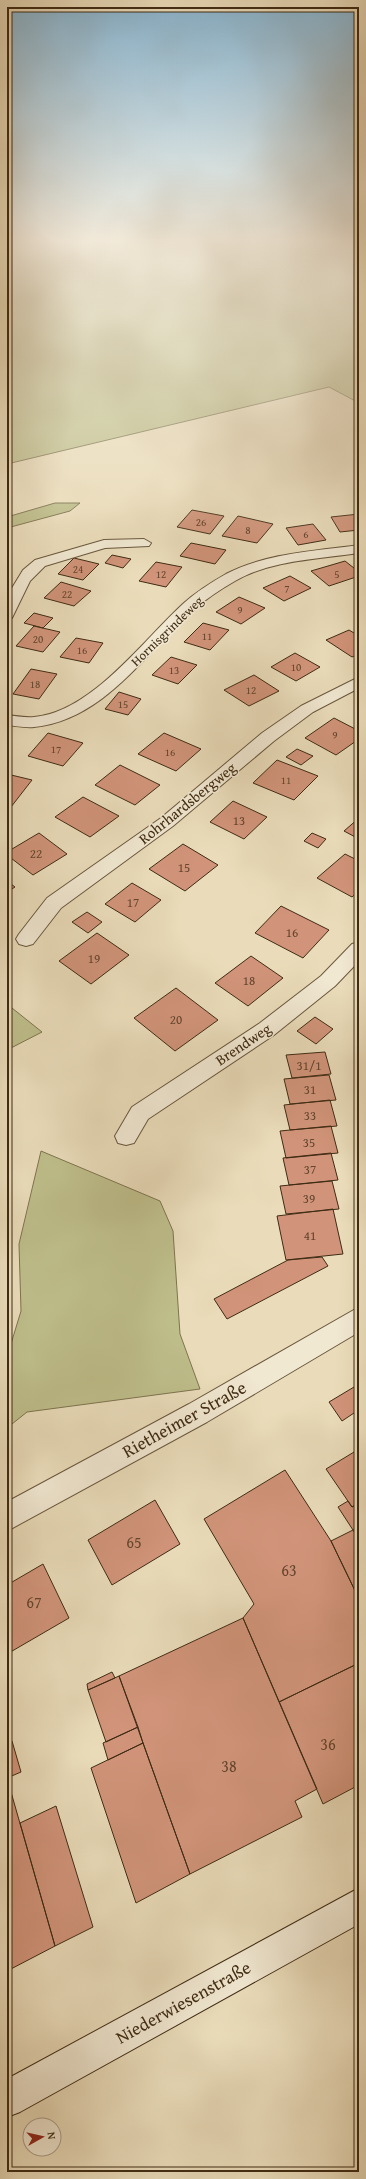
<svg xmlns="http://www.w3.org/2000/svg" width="366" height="2179" viewBox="0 0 366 2179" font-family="'Gentium Book Plus',serif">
  <rect width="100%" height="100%" fill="#eadcba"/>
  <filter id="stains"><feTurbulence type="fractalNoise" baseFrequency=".005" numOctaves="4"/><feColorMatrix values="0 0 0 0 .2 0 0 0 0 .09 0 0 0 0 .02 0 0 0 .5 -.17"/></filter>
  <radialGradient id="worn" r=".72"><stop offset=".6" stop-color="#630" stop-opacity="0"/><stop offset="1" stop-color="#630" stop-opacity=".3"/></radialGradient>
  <path fill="#bebe8b" stroke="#7e744f" d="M7,242H359V403L329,387L7,464Z
    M55,503H80L70,511L7,528V517Z
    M7,1004L42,1032L7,1050Z
    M41,1151L160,1201L173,1231L180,1334L200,1389L27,1412L7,1428V1357L21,1311L19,1244Z"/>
  <path fill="#d1947a" stroke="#3f2b13" d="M192,510L224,516L210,534L177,527Z
    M359,514V530L340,532L331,517Z
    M238,516L273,524L257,543L222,536Z
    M313,524L326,540L298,545L286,528Z
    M191,543L226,550L215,564L180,556Z
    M112,555L131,559L123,568L105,563Z
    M74,558L99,564L83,580L58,574Z
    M345,561L359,572V576L329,586L311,571Z
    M156,562L182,567L166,587L139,581Z
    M290,576L311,588L284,601L263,588Z
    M61,582L91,591L74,606L44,598Z
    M239,597L265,608L241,624L216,612Z
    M34,613L53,618L43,628L24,623Z
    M203,623L229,630L210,650L184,642Z
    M34,626L60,632L43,652L16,646Z
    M349,630L359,636V654L352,657L326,640Z
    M76,638L103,643L89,663L60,657Z
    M295,653L320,667L296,681L271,667Z
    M171,657L197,665L178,684L152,675Z
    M31,669L57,674L39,699L13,694Z
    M254,675L279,691L249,706L224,690Z
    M119,692L141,699L128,715L105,709Z
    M334,718L359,731V739L336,755L305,738Z
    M48,733L83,743L63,766L28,756Z
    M164,733L201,749L176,771L138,754Z
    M297,749L313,756L301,765L286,757Z
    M277,760L318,776L294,800L253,783Z
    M120,765L160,785L135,805L95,785Z
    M7,774L32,780L11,807L7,806Z
    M83,797L119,816L90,837L55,817Z
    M233,801L267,817L244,839L210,822Z
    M359,818V839L344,831Z
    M39,833L67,854L33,875L7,855V852Z
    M312,833L326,839L318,848L304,841Z
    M183,844L218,865L185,891L149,869Z
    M345,854L359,861V891L352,897L317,878Z
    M7,881L15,887L7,892Z
    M132,883L161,900L135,922L105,904Z
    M281,906L329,930L303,958L255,933Z
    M87,912L102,922L88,933L72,922Z
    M97,933L129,955L91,984L59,961Z
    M251,956L283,978L248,1006L215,983Z
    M176,988L218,1020L175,1051L134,1018Z
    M315,1017L333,1029L316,1044L297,1031Z
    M325,1052L331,1074L292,1078L286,1055Z
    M329,1075L336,1100L290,1104L284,1079Z
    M330,1100L337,1126L290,1130L284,1105Z
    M331,1126L338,1153L286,1158L280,1131Z
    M331,1153L338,1180L289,1185L283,1158Z
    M332,1181L339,1209L286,1214L280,1186Z
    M333,1209L343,1254L286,1260L277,1216Z
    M322,1257L328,1266L227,1319L214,1299L288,1260Z
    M359,1384V1421L354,1413L342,1421L329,1402Z
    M359,1449V1503L352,1507L326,1469Z
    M285,1470L331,1541L359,1599V1663L279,1702L243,1618L254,1604L204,1519Z
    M155,1500L180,1544L112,1585L88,1540Z
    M348,1501L352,1507L359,1503V1526L353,1530L338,1507Z
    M353,1530L359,1541V1599L331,1541Z
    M43,1564L69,1618L7,1654V1585Z
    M243,1618L317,1789L295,1801L302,1817L190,1874L119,1676Z
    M359,1663V1789L357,1786L323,1804L279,1702Z
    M112,1672L115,1678L88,1690L87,1684Z
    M119,1676L138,1727L106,1742L88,1690Z
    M138,1727L143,1743L108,1760L103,1743Z
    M12,1741L21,1772L7,1778V1744Z
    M143,1743L190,1874L136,1903L91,1768Z
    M7,1778L55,1946L7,1971Z
    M56,1806L93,1927L55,1946L20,1823Z"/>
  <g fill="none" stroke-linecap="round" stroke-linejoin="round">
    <g stroke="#6a573d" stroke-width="2">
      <path id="street" d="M144,539L151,543L149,546L105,548L45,566L30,581L12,618L7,620V597L9,593L23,570L35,560L104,540Z
        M359,545V553C319,559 271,560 235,581C221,589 207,598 195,609C146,651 105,720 34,727C26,728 16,726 7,725V715C16,716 26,718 34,717C92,712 144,639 184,603C196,592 212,582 226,574C266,553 316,551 359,545Z
        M359,677V688L313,712L274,741L173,826L61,908L33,944L26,946L19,944L16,939L19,934L47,898L161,818L262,733L301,706Z
        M359,942V961L335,986L274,1035L148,1119L134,1143L126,1145L118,1143L115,1136L132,1107L260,1023L321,976L352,944Z
        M359,1307V1332L207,1422L7,1531V1502L189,1404Z"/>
    </g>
    <g stroke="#3f2b13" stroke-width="2">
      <path id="secondary" d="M359,1888V1924L20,2112L7,2117V2079Z"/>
    </g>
    <use href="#street" fill="#f1e8d2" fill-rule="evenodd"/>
    <use href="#secondary" fill="#f1e8d2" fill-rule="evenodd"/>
  </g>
  <linearGradient id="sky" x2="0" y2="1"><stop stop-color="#88b6d3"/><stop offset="0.44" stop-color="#f6efe0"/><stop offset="1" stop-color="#f6efe0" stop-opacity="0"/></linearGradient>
  <rect width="366" height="547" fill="url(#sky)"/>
  <g text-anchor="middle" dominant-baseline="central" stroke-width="3" stroke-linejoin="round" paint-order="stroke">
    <g font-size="11" fill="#64452d">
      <text x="201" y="522">26</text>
      <text x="248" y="530">8</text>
      <text x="306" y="534">6</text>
      <text x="78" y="569">24</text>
      <text x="161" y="574">12</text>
      <text x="337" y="574">5</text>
      <text x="287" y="588">7</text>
      <text x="67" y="594">22</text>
      <text x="240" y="610">9</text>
      <text x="207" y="636">11</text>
      <text x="38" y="639">20</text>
      <text x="82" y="650">16</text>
      <text x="296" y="667">10</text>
      <text x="174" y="670">13</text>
      <text x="35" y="684">18</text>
      <text x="251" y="690">12</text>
      <text x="123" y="704">15</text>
      <text x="335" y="735">9</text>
      <text x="56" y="749">17</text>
      <text x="170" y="752">16</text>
      <text x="286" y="780">11</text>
    </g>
    <g font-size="13" fill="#3f2b13" stroke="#f1e8d2">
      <text transform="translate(167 631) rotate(-44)">Hornisgrindeweg</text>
    </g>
    <g font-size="13" fill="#64452d">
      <text x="239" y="820">13</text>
      <text x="36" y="853">22</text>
      <text x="184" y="867">15</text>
      <text x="133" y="902">17</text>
      <text x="292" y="932">16</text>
      <text x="94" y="958">19</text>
      <text x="249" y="980">18</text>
      <text x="176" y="1019">20</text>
      <text x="309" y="1065">31/1</text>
      <text x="310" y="1089">31</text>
      <text x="310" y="1115">33</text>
      <text x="309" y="1142">35</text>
      <text x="310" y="1169">37</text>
      <text x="309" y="1198">39</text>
      <text x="310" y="1235">41</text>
    </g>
    <g font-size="15" fill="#3f2b13" stroke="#f1e8d2">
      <text transform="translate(187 803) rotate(-39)">Rohrhardsbergweg</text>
      <text transform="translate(243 1044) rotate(-34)">Brendweg</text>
    </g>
    <g font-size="16" fill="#64452d">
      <text x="134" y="1542">65</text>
      <text x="289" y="1570">63</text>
      <text x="34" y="1602">67</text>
      <text x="328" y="1744">36</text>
      <text x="229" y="1766">38</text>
    </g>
    <g font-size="18" fill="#3f2b13" stroke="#f1e8d2">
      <text transform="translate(184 1419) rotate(-29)">Rietheimer Straße</text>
      <text transform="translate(183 2002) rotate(-29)">Niederwiesenstraße</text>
    </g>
  </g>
  <rect width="366" height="2179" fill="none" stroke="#eadcba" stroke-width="24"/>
  <rect x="8" y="8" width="350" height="2163" fill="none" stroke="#3f2b13" stroke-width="2"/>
  <rect x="12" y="12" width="342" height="2155" fill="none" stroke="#3f2b13"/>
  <g transform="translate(42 2137) rotate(82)"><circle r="19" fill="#f1e8d2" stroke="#aa9c86"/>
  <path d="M0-3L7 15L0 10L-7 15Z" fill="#8f2418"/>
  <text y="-6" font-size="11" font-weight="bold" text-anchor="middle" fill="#3f2b13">N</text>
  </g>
  <rect width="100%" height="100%" filter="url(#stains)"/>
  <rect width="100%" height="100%" fill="url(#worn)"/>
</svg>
